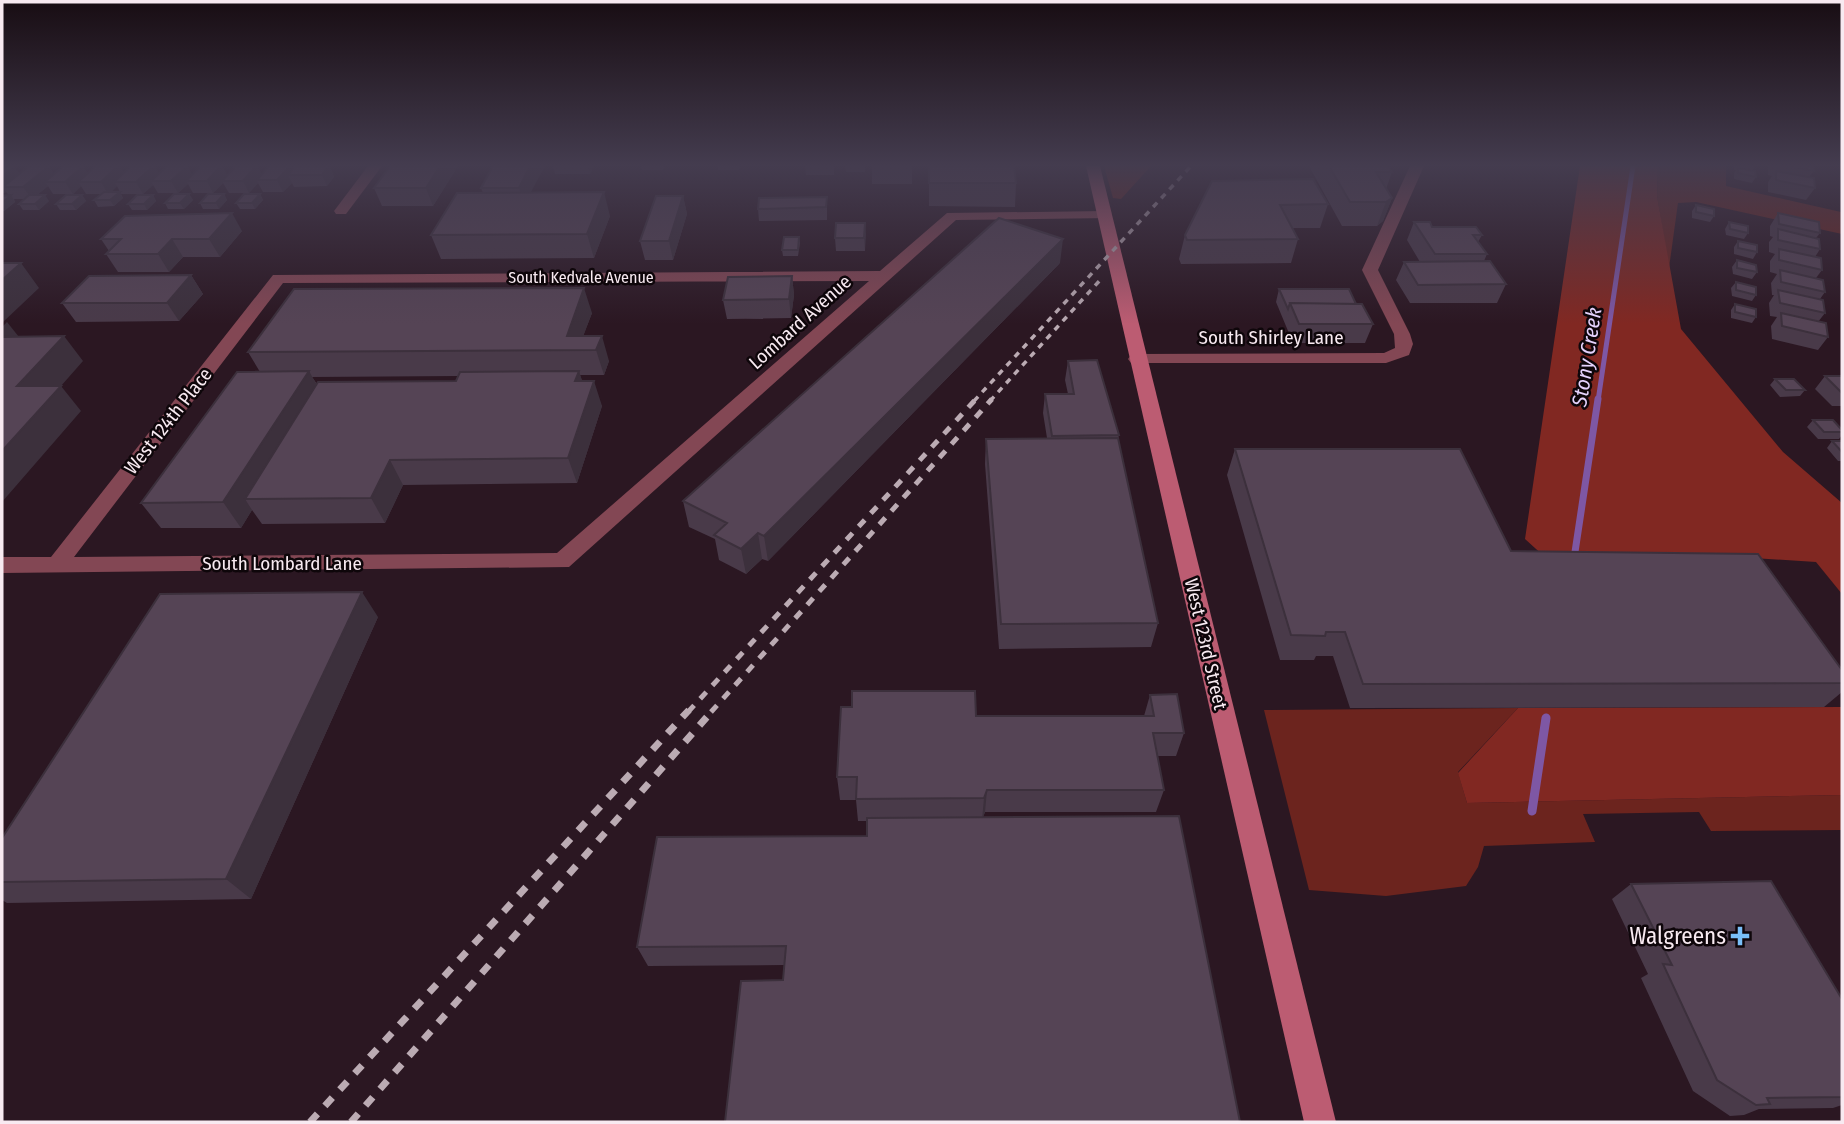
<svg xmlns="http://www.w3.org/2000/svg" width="1844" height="1124" viewBox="0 0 1844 1124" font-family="'Fira Sans Condensed',sans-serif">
  <rect width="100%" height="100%" fill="#2b1722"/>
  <path fill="#6c241e" d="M1104,166H1151L1121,199L1113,198Z
    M1658,166H1726V186L1841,212L1842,234L1696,202L1678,203L1669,268L1657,196Z
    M1518,708L1458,772L1467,803L1842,795V830L1711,831L1699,812L1583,814L1595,842L1484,846L1478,867L1466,886L1386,896L1309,890L1264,710Z"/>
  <path fill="#812822" d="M1580,166H1658L1657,196L1681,329L1783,452L1842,503V594L1816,562L1737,557L1546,558L1525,539Z
    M1842,707V795L1467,803L1458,773L1518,708Z"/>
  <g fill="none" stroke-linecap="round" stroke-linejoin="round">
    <path stroke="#7e57a4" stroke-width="5" d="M1598,401L1633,166"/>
    <path stroke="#7e57a4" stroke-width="7" d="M1575,552L1598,399"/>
    <path stroke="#7e57a4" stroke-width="9" d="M1532,811L1546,718"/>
    <path fill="#834754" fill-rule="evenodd" d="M368,166H382L346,214H336L334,211Z
      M1410,166H1424L1378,270L1410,334L1413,344L1409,355L1386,363H1131L1128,359L1131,355L1137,354L1384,353L1395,348L1394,334L1362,270Z
      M1105,211L1110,212V218L956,220L569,567L2,573V557H51L273,275L880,271L947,213ZM869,281L557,553L74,557L283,283Z"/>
    <path fill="#bc5c72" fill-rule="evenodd" d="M1086,166H1100L1336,1122H1304Z"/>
    <path stroke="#bbabb3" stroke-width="3.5" stroke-dasharray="6 6" stroke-linecap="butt" d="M974,401L1191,166
      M990,401L1102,278"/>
    <path stroke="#bbabb3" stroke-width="5" stroke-dasharray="9 9" stroke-linecap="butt" d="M688,712L976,399
      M711,712L992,399"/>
    <path stroke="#bbabb3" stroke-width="7" stroke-dasharray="11 11" stroke-linecap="butt" d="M310,1122L689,710
      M351,1122L713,710"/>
  </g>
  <path fill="#493a49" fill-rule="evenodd" d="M83,166L88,174L96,166H120L124,173L159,174L167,166H188L192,175L222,166L227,175L236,166H258L262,175L269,166H292L293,169L295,166H330L334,177L327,186L294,187L292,183L283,192H263L258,183L249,193H229L223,183L213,193H193L188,184L178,193H158L153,185L143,194H121L117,186L111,192H120L123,198L114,206L98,207L94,200L101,194H86L81,186L73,194H53L48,186L37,195L49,201L39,210H23L19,204L24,199H14L15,202L4,211H2V196L9,195L6,192L4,193H2V167H14L20,174H54Z
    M458,166L433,206H382L374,188Z
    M493,166L531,193L610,216L594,258L441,259L431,235L483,193L481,188Z
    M553,166H594L590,174H555Z
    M641,166H664L663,170H642Z
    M718,166H740L739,170H718Z
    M805,166H834V175H806Z
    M845,166H865V172H846Z
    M872,166H912V184H872Z
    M929,166L1016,183L1015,207L929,206Z
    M1309,166H1388L1392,172L1386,189L1392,198L1383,221L1377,226H1342Z
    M1734,166H1755L1753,170L1756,177L1752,183L1734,179V173L1736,170H1734Z
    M1768,166H1813L1814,171L1809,177L1815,188L1806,200L1768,192V182L1772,176L1768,175Z
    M1212,181L1328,204L1320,228H1293L1298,239L1291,263L1181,264L1179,259L1185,235Z
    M189,194L193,200L184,209H168L165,203Z
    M224,194L227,200L219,209H203L200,203Z
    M260,194L263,200L255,209H240L236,203Z
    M82,195L86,201L76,210H60L56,204Z
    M153,195L156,201L147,210H132L128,204Z
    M683,196L687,214L673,260H645L640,241Z
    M827,197V220L759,221L758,209Z
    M1696,205L1714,216L1710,222L1692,218V211Z
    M1778,213L1820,233L1816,238L1820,249L1815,257L1822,270L1816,278L1825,292L1820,299L1825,313L1818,322L1828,337L1818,350L1772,339L1771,326L1777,317L1770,316L1769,303L1774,295H1772L1771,283L1777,274L1770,272V261L1775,254L1769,252V242L1773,237L1770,236V226Z
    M1414,222L1432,227L1482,235L1478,242L1487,254L1484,261L1506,284L1497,303H1410L1396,280L1404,262H1420L1407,240Z
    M1729,222L1748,233L1744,239L1726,235L1725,229Z
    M865,223V251H836L835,238Z
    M242,231L220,257H183L169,272H118L106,254L109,251L101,239Z
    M799,237L800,243L798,256H783L782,250Z
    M1738,241L1757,252L1753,259L1734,254V247Z
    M1737,260L1757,272L1752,279L1733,274L1732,267Z
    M1060,263L768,561L762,559L746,574L719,560L715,539L689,527L683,501Z
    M191,275L203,294L179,321L76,322L62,303Z
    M792,276L794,295L791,318L727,319L723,300Z
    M1736,282L1756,295L1752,301L1732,296L1731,288Z
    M1279,289L1356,304L1373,324L1365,343H1293L1276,302Z
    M1735,304L1756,317L1752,323L1731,318V310Z
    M592,313L583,336L609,361L604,375H580L582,381L602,406L577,483L403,485L385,523L262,524L252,510L241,528H161L141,503L260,372L248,352ZM459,376L456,381L317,384L312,377Z
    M1068,361L1119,435L1118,439L1158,623L1151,647L999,649L985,464L986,439L1047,438L1043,413L1045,394H1068L1065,380Z
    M1825,376H1842V406H1832L1815,389Z
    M1775,379L1805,390L1800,396L1780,397L1770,385Z
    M1813,420L1842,430V435L1839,439H1818L1807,427Z
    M1832,441H1842V461H1838L1827,448Z
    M1235,449L1511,551L1842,670V692L1824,707L1350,708L1333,656H1316L1314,660H1280L1227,475Z
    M378,617L251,899L7,903L2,900V838Z
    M1150,695L1184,733L1176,756H1157L1164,790L1156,812H985L983,817L783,980L784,965L648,966L637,947L867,836V821H858L856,800H840L837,777L976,716H1144Z
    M1631,884L1842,999V1105L1833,1108L1759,1109L1744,1115L1730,1116L1693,1091L1641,978L1648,974L1612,899Z"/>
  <path fill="#3c303c" d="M49,166L57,178L45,182L48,186L32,199L23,187Z
    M83,166L91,178L78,182L81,186L73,194L65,182Z
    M118,166H120L127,177L114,182L117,186L108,194L101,182Z
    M153,166H155L161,177L151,181L153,185L143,194L136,182Z
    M187,166L194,178L186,181L188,184L178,193L171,181Z
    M221,166H222L228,177L222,181L223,183L213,193L207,181Z
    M256,166H258L263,177L257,180L258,183L249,193L243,181Z
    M290,166H292L296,175H288L292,183L283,192L277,180Z
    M328,166H330L334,177L327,186L322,175Z
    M440,166H458L433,206L426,188Z
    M530,166H545L524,205L519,188Z
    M588,166H594L590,174Z
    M14,167L23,178L3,187L6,192L4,193L2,190V176Z
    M120,192L123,198L114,206L110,200Z
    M604,192L610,216L594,258L587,234Z
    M189,194L193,200L184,209L180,203Z
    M224,194L227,200L219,209L216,203Z
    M260,194L263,200L255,209L252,203Z
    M11,195L15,202L4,211L2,207V203Z
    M45,195L49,201L39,210L35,204Z
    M82,195L86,201L76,210L72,204Z
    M153,195L156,201L147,210L144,204Z
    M683,196L687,214L673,260L669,241Z
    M1392,198L1383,221L1377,226L1386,202Z
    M232,213L242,231L220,257L209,239Z
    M865,223L866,235L865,251L864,238Z
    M172,239L183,257L169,272L158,254Z
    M1063,239L1060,263L768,561L764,536Z
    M21,263L39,288L2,323V280Z
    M191,275L203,294L179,321L167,303Z
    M792,276L794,295L791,318L789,299Z
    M584,288L592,313L578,350L567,336Z
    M7,322L27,347L2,349V327Z
    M64,336L83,361L61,386L81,411L2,502V451L17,386Z
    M602,336L609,361L604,375L596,350Z
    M309,371L323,396L245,499L252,510L241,528L223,502Z
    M579,371L587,396L575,381Z
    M594,381L602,406L577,483L568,458Z
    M390,460L403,485L385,523L371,498Z
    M758,533L762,559L746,574L741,549Z
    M362,592L378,617L251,899L226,879Z
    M987,790L985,812L982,820L984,798Z"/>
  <path fill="#545" stroke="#3c303c" stroke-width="2" d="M29,166H49L23,187H3Z
    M63,166H83L65,182H45Z
    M96,166H118L101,182H78Z
    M131,166H153L136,182H114Z
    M167,166H187L171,181H151Z
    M201,166H221L207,181H186Z
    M236,166H256L243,181H222Z
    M269,166H290L277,180H257Z
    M295,166H328L322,175H288Z
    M390,166H440L426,188H374Z
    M493,166H530L519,188H481Z
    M929,166H1014L1016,183H929Z
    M1329,166H1388L1392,172H1376L1392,198L1386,202H1350Z
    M1790,166H1813L1814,171Z
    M2,167H14L2,176Z
    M1738,168L1755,171L1756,177L1738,173Z
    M1776,171L1814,178L1815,188L1776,180Z
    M1313,179L1328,204L1280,205L1298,239L1187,240L1185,235L1212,181Z
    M104,192H120L110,200H94Z
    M604,192L587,234L431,235L457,193Z
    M174,194H189L180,203H165Z
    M208,194H224L216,203H200Z
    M244,194H260L252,203H236Z
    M11,195L2,203V196Z
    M29,195H45L35,204H19Z
    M66,195H82L72,204H56Z
    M137,195H153L144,204H128Z
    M656,196H683L669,241H640Z
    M827,197L826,207L758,209L759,198Z
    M1696,205L1714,209V216L1696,212Z
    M232,213L209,239H172L158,254H106L121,239H101L125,216Z
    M1778,213L1819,222L1820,233L1779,224Z
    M999,218L1063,239L764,536L758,533L741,549L714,535L727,523L683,501Z
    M1414,222H1430L1432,227H1476L1482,235H1473L1487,254H1435Z
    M1729,222L1748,226V233L1730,229Z
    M836,223H865L864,238H835Z
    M1778,229L1819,239L1820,249L1778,240Z
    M784,237H799L798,250H782Z
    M1738,241L1757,245V252L1738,248Z
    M1779,249L1821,258L1822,270L1779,260Z
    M1737,260L1756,265L1757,272L1737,268Z
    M1490,261L1506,284L1418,285L1404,262Z
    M2,263H21L2,280Z
    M1780,270L1823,280L1825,292L1781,282Z
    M191,275L167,303H62L89,276Z
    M792,276L789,299L723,300L728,277Z
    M1736,282L1756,287V295L1736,290Z
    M584,288L567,336H602L596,350L248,352L294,289Z
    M1279,289H1349L1356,304L1290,303L1288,309Z
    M1778,290L1823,300L1825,313L1780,303Z
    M1290,303L1362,304L1373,324H1299Z
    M1735,304L1756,309V317L1735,312Z
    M1781,313L1826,323L1828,337L1782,326Z
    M64,336L17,386H61L2,451V337Z
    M1097,360L1119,435L1052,436L1045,394H1074L1068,361Z
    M309,371L223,502L141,503L237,372Z
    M579,371L575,381H594L568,458L390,460L371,498L245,499L318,382L456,381L460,372Z
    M1825,376H1842V393Z
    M1775,379H1794L1805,390H1786Z
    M1813,420H1833L1842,430V432H1824Z
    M1118,438L1158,623L1001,624L986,439Z
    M1832,441H1842V452Z
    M1235,449H1460L1511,551L1758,554L1842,670V683L1363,684L1345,632H1326L1325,636L1291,635Z
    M362,592L226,879L2,882V838L160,594Z
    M852,691H975L976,716H1154L1150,695L1177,694L1184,733H1153L1164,790H987L984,798L856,799L857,777H837L841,707H852Z
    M1179,816L1240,1122H725L741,981L783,980L786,946L637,947L657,837L867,836V818Z
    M1771,881L1842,999V1097L1767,1098L1770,1104L1756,1105L1717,1080L1663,964L1672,965L1631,884Z"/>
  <linearGradient id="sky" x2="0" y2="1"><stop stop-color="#180d13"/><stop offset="0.51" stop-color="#443c4f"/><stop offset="1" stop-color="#443c4f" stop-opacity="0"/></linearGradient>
  <rect width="1844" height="324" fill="url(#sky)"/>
  <path fill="#79bff8" stroke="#0e060a" stroke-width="2.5" d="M1736.5 925.5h7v7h7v7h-7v7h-7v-7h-7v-7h7z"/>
  <g text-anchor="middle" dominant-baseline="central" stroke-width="5" stroke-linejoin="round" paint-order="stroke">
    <g font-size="16" fill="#f8eaf1" stroke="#0e060a">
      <text x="581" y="277">South Kedvale Avenue</text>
    </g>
    <g font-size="19" fill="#f8eaf1" stroke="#0e060a">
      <text transform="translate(800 322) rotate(-42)">Lombard Avenue</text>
      <text x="1271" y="337">South Shirley Lane</text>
      <text transform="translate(168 421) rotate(-52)">West 124th Place</text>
      <text x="282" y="563">South Lombard Lane</text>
      <text transform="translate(1206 644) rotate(77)">West 123rd Street</text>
    </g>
    <g font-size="21" font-style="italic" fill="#e5d2fc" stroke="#0e060a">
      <text transform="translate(1587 357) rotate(-81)">Stony Creek</text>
    </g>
    <g font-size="23" fill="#f8eaf1" stroke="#0e060a" text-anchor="end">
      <text x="1726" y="936">Walgreens</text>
    </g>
  </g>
  <rect width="1844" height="1124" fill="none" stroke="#f8eaf1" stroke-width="7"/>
</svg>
